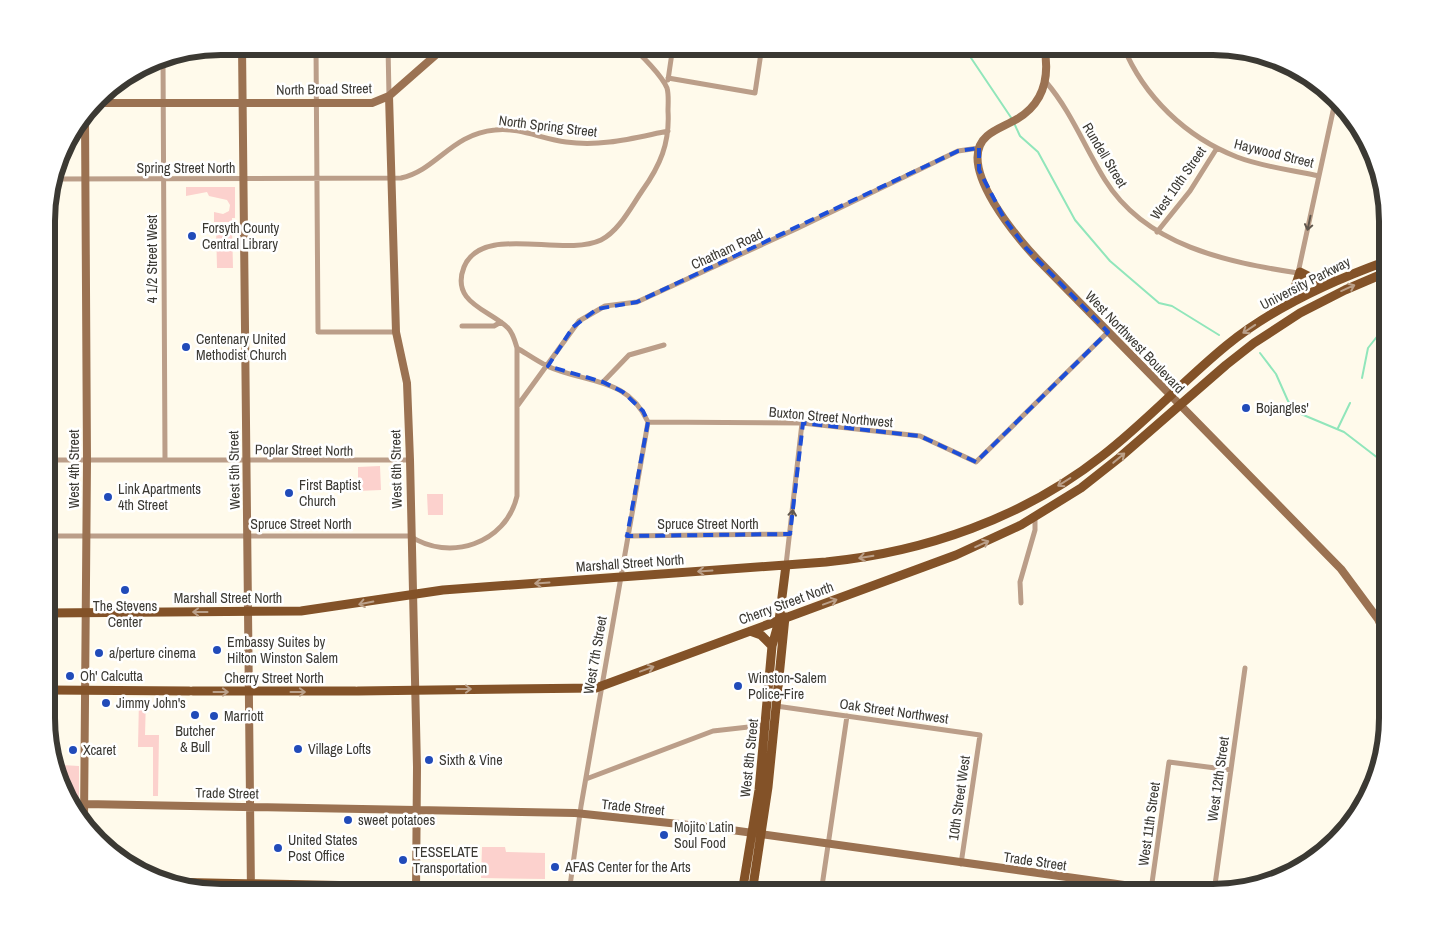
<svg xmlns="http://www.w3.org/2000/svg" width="1434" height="939" viewBox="0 0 1434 939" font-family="'Archivo Narrow',sans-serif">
  <rect width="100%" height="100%" fill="#fffaeb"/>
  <path fill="#fcd1cd" d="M186,187H235V218H232V222H214V212L223,214L229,211L230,205L227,200L209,196L207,192L186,196Z
    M232,226L233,268H217L216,227Z
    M380,466L381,490L358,491V467Z
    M427,494H443V515H428Z
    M139,699H146L145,735H159L158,796H153V747H138Z
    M62,765L79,766V816L70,806L57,767Z
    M482,847H505L506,852L545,853V879L481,878Z"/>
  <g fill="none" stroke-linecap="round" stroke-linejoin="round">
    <path stroke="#91e6bb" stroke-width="2" d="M963,46L1012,119
      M1014,123L1020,136L1038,152L1075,220L1110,261L1159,303L1172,306L1219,335
      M1260,353L1276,374L1288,401L1301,414L1344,432L1387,465
      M1362,378L1368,348L1387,324
      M1338,428L1350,403"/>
    <path stroke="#bb9e89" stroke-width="5" d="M316,46L318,332H396
      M388,46L389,96
      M1123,46C1144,97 1186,137 1237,157C1263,167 1292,170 1319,176
      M163,58L165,459
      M668,78L755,93L762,46
      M668,80L673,46
      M1046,82C1071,111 1085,148 1105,180C1146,246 1227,262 1298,273L1335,102
      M53,179L401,178C437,170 451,134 495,130C519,127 542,139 566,142C602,147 633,138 668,131
      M1157,232L1190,191L1217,148
      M462,326H494L501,322
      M517,348C527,354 537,361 547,366C586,384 627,376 648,422
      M1387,377L1385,394L1387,414
      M603,382L629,355L664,345
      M518,405L579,321L605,306L637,302L798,228L958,151L979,148
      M648,422L802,423L920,436L976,462L1108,332
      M48,460H410
      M48,536H410C449,562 506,544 517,496V348C515,341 513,333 508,328C490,310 450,303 464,267C482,223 563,258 601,240C619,231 631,207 642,191C660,166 670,143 668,111C668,104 669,95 667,88C662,76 641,54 630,46
      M627,536L790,534
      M786,565L802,423
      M1021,603L1020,582L1035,530V517
      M776,706L980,735L961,864
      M586,779L713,731L766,725
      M1151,890L1169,762L1231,770
      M1214,892L1245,668
      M569,893L581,806L648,422
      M821,893L847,716"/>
    <path stroke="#9b7252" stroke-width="8" d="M242,46L251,893
      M1044,46C1050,76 1044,103 1017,119C1007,125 995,129 987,136C953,165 1021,243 1042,264L1341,569L1378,619L1387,639
      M389,96L396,332L407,383L410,460L417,767L416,893
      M95,103H372L389,96L446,46
      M85,804L575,813L717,828L1174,892
      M84,821L87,461L85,117"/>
    <path stroke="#835228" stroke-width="9" d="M1290,303L1300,272L1320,282L1331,279
      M48,613L301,611L443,590L826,562C925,552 1023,518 1102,456C1146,422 1184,380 1227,345C1274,307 1331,281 1387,261
      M750,631L761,635L772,646
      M48,690L189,691
      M193,691H355
      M358,691L596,688L956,555L1021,525L1081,488L1119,458L1226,365L1254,343L1300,313L1345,290L1387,272
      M163,882L554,890L563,893
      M742,893L759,790L772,646L779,621L786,565
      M752,893L768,787L785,617"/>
  </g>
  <defs><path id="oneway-shaft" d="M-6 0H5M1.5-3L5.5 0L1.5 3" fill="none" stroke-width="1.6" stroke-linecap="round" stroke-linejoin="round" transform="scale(1.25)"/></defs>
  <g stroke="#61574d">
    <use href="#oneway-shaft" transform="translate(1309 223) rotate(102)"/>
    <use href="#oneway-shaft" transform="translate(792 517) rotate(-83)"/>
  </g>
  <g stroke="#bba089">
    <use href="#oneway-shaft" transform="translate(1348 288) rotate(-24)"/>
    <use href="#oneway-shaft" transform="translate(1249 329) rotate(146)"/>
    <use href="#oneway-shaft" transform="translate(1119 458) rotate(-40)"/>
    <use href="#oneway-shaft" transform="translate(1064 482) rotate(148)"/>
    <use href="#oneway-shaft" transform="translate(982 544) rotate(-24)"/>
    <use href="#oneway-shaft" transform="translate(866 557) rotate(171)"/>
    <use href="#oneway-shaft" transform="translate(705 571) rotate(176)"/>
    <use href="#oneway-shaft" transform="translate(542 583) rotate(176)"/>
    <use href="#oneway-shaft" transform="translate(830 602) rotate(-20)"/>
    <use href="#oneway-shaft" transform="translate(366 603) rotate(169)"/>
    <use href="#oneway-shaft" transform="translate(200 612) rotate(180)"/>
    <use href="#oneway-shaft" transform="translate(647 669) rotate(-20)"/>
    <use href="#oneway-shaft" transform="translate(464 689)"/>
    <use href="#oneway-shaft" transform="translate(221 692)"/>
    <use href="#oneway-shaft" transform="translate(298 692)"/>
  </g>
  <path fill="none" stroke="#1d4ed8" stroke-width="4" stroke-dasharray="10 6" stroke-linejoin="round" d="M979,148V170L1004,218L1026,248L1108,332L976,462L920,436L803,423L790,534L627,536L648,422L643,411L623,392L603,382L548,366L573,327L597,309L637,302L958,151Z"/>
  <g fill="#214bb9" stroke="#fff" stroke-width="2">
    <circle cx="192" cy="236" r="5"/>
    <circle cx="186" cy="347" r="5"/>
    <circle cx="1246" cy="408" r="5"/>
    <circle cx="289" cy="493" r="5"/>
    <circle cx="108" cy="497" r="5"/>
    <circle cx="125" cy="590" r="5"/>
    <circle cx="217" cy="650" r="5"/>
    <circle cx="99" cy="653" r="5"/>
    <circle cx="70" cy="676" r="5"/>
    <circle cx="738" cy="686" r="5"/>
    <circle cx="106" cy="703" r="5"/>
    <circle cx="195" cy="715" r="5"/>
    <circle cx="214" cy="716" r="5"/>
    <circle cx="298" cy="749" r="5"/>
    <circle cx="73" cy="750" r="5"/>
    <circle cx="429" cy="760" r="5"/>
    <circle cx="348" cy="820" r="5"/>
    <circle cx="664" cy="835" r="5"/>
    <circle cx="278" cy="848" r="5"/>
    <circle cx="403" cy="860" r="5"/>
    <circle cx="555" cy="867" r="5"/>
  </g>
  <g text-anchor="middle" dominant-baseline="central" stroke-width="5" stroke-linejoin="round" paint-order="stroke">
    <g font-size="14" fill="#3b3933" stroke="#fff">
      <text transform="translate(324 89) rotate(-1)">North Broad Street</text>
      <text transform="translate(548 126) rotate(7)">North Spring Street</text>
      <text transform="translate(1274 153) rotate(14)">Haywood Street</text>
      <text transform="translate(1105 155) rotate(59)">Rundell Street</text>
      <text x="186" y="168">Spring Street North</text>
      <text transform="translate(1178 183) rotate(-55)">West 10th Street</text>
      <text transform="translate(727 249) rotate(-25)">Chatham Road</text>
      <text transform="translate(152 259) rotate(-90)">4 1/2 Street West</text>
      <text transform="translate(1305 283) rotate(-27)">University Parkway</text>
      <text transform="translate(1135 342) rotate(46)">West Northwest Boulevard</text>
      <text transform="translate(831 417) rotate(5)">Buxton Street Northwest</text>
      <text transform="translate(304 450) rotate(1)">Poplar Street North</text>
      <text transform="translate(74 469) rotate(-90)">West 4th Street</text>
      <text transform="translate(396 469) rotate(-91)">West 6th Street</text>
      <text transform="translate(234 470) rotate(-91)">West 5th Street</text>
      <text x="301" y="524">Spruce Street North</text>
      <text x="708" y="524">Spruce Street North</text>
      <text transform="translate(630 563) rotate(-4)">Marshall Street North</text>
      <text x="228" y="598">Marshall Street North</text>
      <text transform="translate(786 603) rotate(-20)">Cherry Street North</text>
      <text transform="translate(595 655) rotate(-80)">West 7th Street</text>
      <text x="274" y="678">Cherry Street North</text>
      <text transform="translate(894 711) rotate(8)">Oak Street Northwest</text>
      <text transform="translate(749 758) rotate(-84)">West 8th Street</text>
      <text transform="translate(1218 779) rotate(-82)">West 12th Street</text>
      <text transform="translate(227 793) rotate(1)">Trade Street</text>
      <text transform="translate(959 798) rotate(-82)">10th Street West</text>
      <text transform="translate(633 807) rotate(6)">Trade Street</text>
      <text transform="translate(1149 824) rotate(-82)">West 11th Street</text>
      <text transform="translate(1035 861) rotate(8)">Trade Street</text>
    </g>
    <g font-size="14" fill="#3b3933" stroke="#fff" text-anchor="start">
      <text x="202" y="228">Forsyth County<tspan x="202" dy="16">Central Library</tspan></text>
      <text x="196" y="339">Centenary United<tspan x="196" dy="16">Methodist Church</tspan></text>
      <text x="1256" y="408">Bojangles'</text>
      <text x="299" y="485">First Baptist<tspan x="299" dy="16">Church</tspan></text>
      <text x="118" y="489">Link Apartments<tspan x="118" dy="16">4th Street</tspan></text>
      <text x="125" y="606" text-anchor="middle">The Stevens<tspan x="125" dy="16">Center</tspan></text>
      <text x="227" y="642">Embassy Suites by<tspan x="227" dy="16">Hilton Winston Salem</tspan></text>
      <text x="109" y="653">a/perture cinema</text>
      <text x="80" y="676">Oh' Calcutta</text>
      <text x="748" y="678">Winston-Salem<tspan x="748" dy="16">Police-Fire</tspan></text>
      <text x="116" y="703">Jimmy John's</text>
      <text x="224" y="716">Marriott</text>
      <text x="195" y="731" text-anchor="middle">Butcher<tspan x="195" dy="16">&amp; Bull</tspan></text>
      <text x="308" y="749">Village Lofts</text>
      <text x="83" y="750">Xcaret</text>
      <text x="439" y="760">Sixth &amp; Vine</text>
      <text x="358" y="820">sweet potatoes</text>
      <text x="674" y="827">Mojito Latin<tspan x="674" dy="16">Soul Food</tspan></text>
      <text x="288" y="840">United States<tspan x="288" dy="16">Post Office</tspan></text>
      <text x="413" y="852">TESSELATE<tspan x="413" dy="16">Transportation</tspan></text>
      <text x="565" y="867">AFAS Center for the Arts</text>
    </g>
  </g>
  <path d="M0 0H1434V939H0ZM221 55H1213A166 166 0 0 1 1379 221V718A166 166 0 0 1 1213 884H221A166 166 0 0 1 55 718V221A166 166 0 0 1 221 55Z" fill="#fff" fill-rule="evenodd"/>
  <path fill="none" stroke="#3b3933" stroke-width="6" d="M221 55H1213A166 166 0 0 1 1379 221V718A166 166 0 0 1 1213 884H221A166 166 0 0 1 55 718V221A166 166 0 0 1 221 55Z"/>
</svg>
